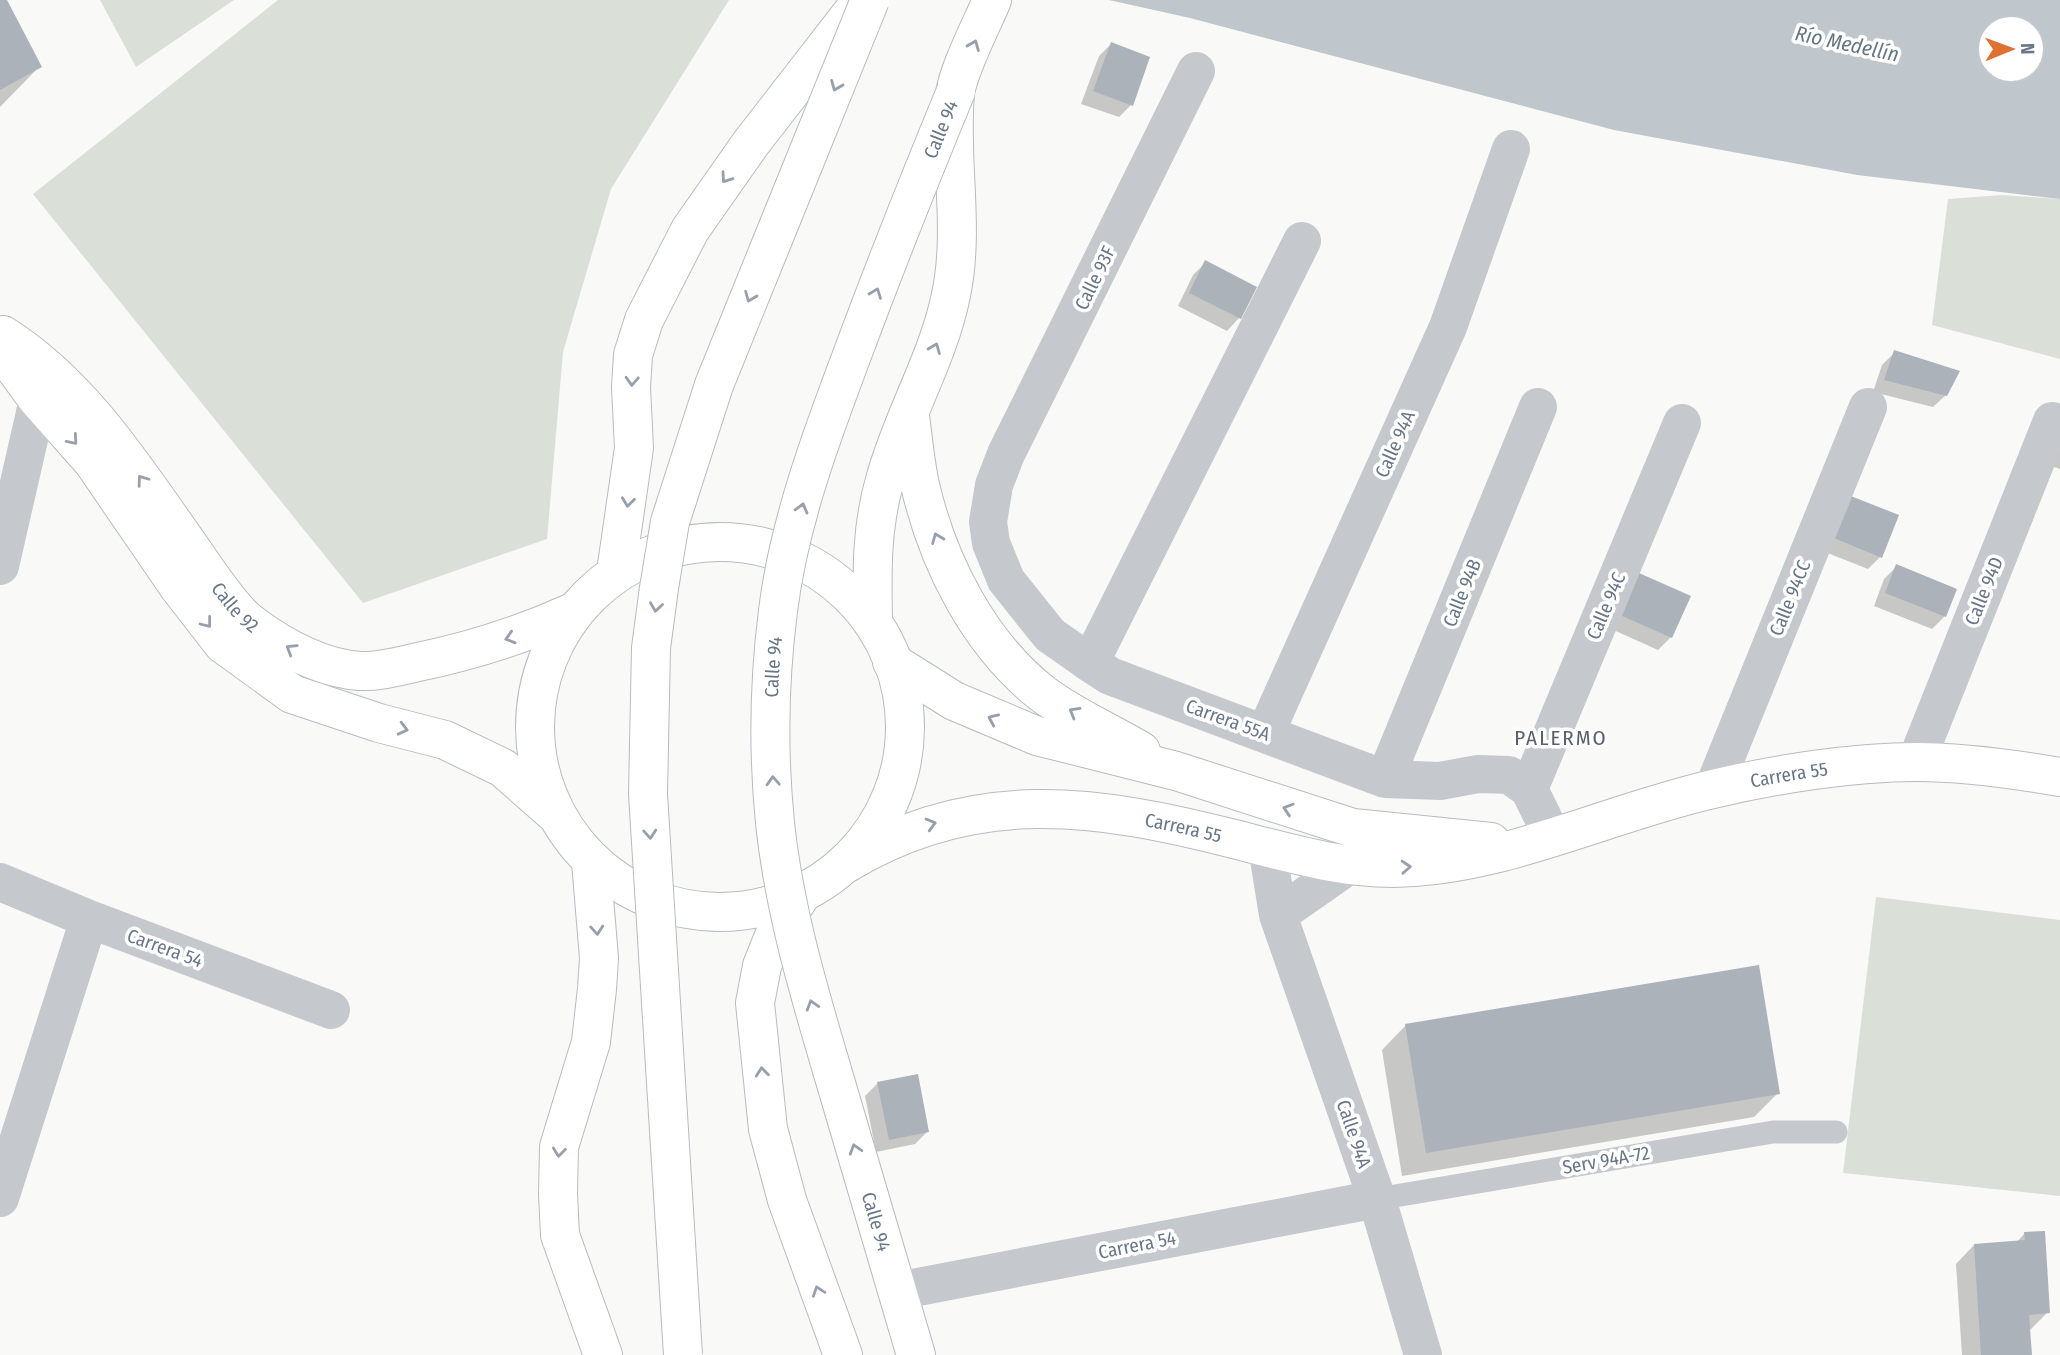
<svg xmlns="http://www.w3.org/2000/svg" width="2060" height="1355" viewBox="0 0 2060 1355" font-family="'Fira Sans Condensed',sans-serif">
  <rect width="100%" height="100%" fill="#f9f9f7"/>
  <path fill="#dae0d8" d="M100,0H234L136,67Z
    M278,0H729L611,189L563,352L547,539L363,603L33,194Z
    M2002,195L2060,199V359L1932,325L1948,199Z
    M1876,897L2060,920V1196L1843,1173Z"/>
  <path fill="#bfc7cd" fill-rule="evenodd" d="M1109,0H2060V199L1857,175L1614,130L1190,18ZM1990,28H2032V70H1990Z"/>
  <path fill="#0003" d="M0,0H5L40,66L0,107Z
    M1111,44L1131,105L1119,117L1081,104L1099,56Z
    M1205,263L1239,318L1227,331L1178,306L1193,275Z
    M1895,352L1946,395L1933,407L1873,392L1882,365Z
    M2060,441V469L2045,464Z
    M1831,507L1880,557L1868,569L1815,548Z
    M1897,566L1945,616L1932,629L1874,606L1884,579Z
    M1627,587L1671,637L1658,650L1609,628Z
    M1406,1025L1778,1093L1754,1117L1402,1176L1382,1050Z
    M878,1083L927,1132L915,1144L876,1152L865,1096Z
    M2025,1233L2048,1312L2029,1331L2030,1355H1962L1956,1264L1974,1245L2016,1243Z"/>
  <path fill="#acb2b9" d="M0,0H7L42,67L0,90Z
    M1111,42L1150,57L1133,106L1093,91Z
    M1205,260L1257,287L1241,319L1189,293Z
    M1894,350L1960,371L1947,396L1884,380Z
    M1843,493L1899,515L1882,558L1827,535Z
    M1896,564L1957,589L1946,617L1885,593Z
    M1639,573L1691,596L1672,638L1620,615Z
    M1759,965L1780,1094L1426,1153L1405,1024Z
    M918,1074L929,1132L889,1140L877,1082Z
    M2045,1231L2050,1313L2029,1315L2032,1355H1981L1974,1244L2025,1240L2024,1232Z"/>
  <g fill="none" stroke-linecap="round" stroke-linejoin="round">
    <g stroke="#b7bbc1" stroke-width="40">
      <g id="secondary">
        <path id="s1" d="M3,335C83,386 134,468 188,544C203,565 230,608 250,623C282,647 320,668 360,671C378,672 400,666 418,662C472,651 522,635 573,612"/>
        <path d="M0,348L38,400L93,462L178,586L223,644L292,694L379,723L445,740L503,768L553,812"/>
        <path d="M910,416C913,438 915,462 920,485C938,563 979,644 1043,694C1072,716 1109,732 1141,751"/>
        <circle cx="720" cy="727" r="185"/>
        <path d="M616,572L634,448L631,387L633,355L644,320L690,230L751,143L862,0"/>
        <path d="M873,622C872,573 871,528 885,480C902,417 938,359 951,295C965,228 949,161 955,94C958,70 982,24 992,0"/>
        <path d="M892,662L954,701L1037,736L1176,771L1353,828L1491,842"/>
        <path d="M591,862L599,958L597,989L591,1042L559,1147L558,1194L560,1235L603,1355"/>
        <path id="s2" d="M847,863C975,786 1097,804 1234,839C1286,852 1338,868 1393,868C1502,867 1607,813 1713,789C1776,774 1853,762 1917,762C1965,762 2013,769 2060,777"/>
        <path d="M801,895L774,936L762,966L755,1003L768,1129L787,1200L843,1355"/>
        <path id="s3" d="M832,1070L916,1355"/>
      </g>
    </g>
    <path stroke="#c5c8cc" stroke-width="23" d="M1377,1199L1773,1132H1836"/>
    <path stroke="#c5c8cc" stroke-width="38" d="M1196,71L1006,454L994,485L988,522L991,543L1006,580L1050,635L1090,663L1110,676L1385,779L1440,781L1478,774L1509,775L1529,789L1552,836
      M0,566L38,400
      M1090,663L1302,241
      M1265,734L1448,327L1511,149
      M1916,762L2052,421
      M1385,779L1538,407
      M1529,789L1682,423
      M1713,789L1868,407
      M1267,847L1278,915L1377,1199L1423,1355
      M0,882L89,919L331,1010
      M1278,915L1348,866
      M0,1198L89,919
      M897,1291L1377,1199"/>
    <use href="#secondary" stroke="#fff" stroke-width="38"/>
    <g stroke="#b7bbc1" stroke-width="40" stroke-linecap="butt">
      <g id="secondary-bridge">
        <path id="s4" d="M832,1070C808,989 784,908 775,823C768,753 769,681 778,611C789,521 823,432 855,347C887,261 921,176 956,91"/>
        <path d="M683,1355L648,794L651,648L659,588L670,522L714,385L870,0"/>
      </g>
    </g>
    <use href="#secondary-bridge" stroke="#fff" stroke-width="38"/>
  </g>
  <defs><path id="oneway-chevron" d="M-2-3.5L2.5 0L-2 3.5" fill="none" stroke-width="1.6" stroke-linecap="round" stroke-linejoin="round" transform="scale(1.75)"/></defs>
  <g stroke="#969fab">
    <use href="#oneway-chevron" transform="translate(974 45) rotate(-68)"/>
    <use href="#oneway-chevron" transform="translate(836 86) rotate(112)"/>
    <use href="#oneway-chevron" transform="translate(726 178) rotate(125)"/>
    <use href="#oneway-chevron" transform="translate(876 293) rotate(-69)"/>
    <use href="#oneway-chevron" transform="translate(750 297) rotate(112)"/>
    <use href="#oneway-chevron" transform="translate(935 348) rotate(-68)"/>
    <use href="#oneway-chevron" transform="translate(632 381) rotate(93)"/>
    <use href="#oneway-chevron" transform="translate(73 440) rotate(49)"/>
    <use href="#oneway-chevron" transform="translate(142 480) rotate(-126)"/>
    <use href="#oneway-chevron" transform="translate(628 502) rotate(97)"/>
    <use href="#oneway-chevron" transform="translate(802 508) rotate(-75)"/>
    <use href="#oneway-chevron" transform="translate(937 538) rotate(-112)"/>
    <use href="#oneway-chevron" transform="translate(656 607) rotate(98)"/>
    <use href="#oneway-chevron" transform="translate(207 623) rotate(52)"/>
    <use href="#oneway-chevron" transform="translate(510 638) rotate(163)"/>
    <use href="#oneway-chevron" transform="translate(291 649) rotate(-148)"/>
    <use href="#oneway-chevron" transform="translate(1074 712) rotate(-150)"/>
    <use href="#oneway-chevron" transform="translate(993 719) rotate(-156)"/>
    <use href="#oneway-chevron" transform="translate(403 729) rotate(14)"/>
    <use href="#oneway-chevron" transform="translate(773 781) rotate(-93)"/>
    <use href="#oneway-chevron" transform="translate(1288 809) rotate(-162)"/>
    <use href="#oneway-chevron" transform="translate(931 824) rotate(-15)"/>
    <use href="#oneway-chevron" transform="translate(650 834) rotate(86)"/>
    <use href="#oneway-chevron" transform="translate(1406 867) rotate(-3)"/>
    <use href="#oneway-chevron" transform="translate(597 930) rotate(86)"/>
    <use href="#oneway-chevron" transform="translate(812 1005) rotate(-107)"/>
    <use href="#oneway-chevron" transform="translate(762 1072) rotate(-96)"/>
    <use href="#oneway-chevron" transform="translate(855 1149) rotate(-107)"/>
    <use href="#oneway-chevron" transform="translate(559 1152) rotate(96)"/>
    <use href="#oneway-chevron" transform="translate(818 1291) rotate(-109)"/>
  </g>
  <g text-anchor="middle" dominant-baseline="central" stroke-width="7" stroke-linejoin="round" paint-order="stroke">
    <g font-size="19" fill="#697687" stroke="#fff">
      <text stroke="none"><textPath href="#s4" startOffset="976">Calle 94</textPath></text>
      <text transform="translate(1095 278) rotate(-64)">Calle 93F</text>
      <text transform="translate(1395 444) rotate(-66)">Calle 94A</text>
      <text transform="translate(1984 591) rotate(-68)">Calle 94D</text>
      <text transform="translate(1462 593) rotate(-68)">Calle 94B</text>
      <text transform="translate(1790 598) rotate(-68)">Calle 94CC</text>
      <text stroke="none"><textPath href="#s1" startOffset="360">Calle 92</textPath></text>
      <text transform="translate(1606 606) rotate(-67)">Calle 94C</text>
      <text stroke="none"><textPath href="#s4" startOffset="410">Calle 94</textPath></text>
      <text transform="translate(1228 720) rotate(20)">Carrera 55A</text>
      <text stroke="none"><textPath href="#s2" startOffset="970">Carrera 55</textPath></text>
      <text stroke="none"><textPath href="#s2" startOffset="348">Carrera 55</textPath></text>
      <text transform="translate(165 948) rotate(20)">Carrera 54</text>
      <text transform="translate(1354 1134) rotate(71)">Calle 94A</text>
      <text transform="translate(1606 1160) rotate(-10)">Serv 94A-72</text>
      <text stroke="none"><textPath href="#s3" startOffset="158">Calle 94</textPath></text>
      <text transform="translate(1137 1245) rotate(-11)">Carrera 54</text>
    </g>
    <g font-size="21" font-style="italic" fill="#657682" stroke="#fff">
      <text transform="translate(1847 44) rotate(12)">Río Medellín</text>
    </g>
    <g font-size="21" letter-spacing="2" fill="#57606c" stroke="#fff">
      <text x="1561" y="738">PALERMO</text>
    </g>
  </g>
  <g transform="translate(2011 49) rotate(89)"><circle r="33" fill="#ffffff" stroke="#c3c8cf" stroke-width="2"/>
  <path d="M0-5L12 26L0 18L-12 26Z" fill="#dd7233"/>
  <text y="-10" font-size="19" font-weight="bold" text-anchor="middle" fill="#697687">N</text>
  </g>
</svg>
